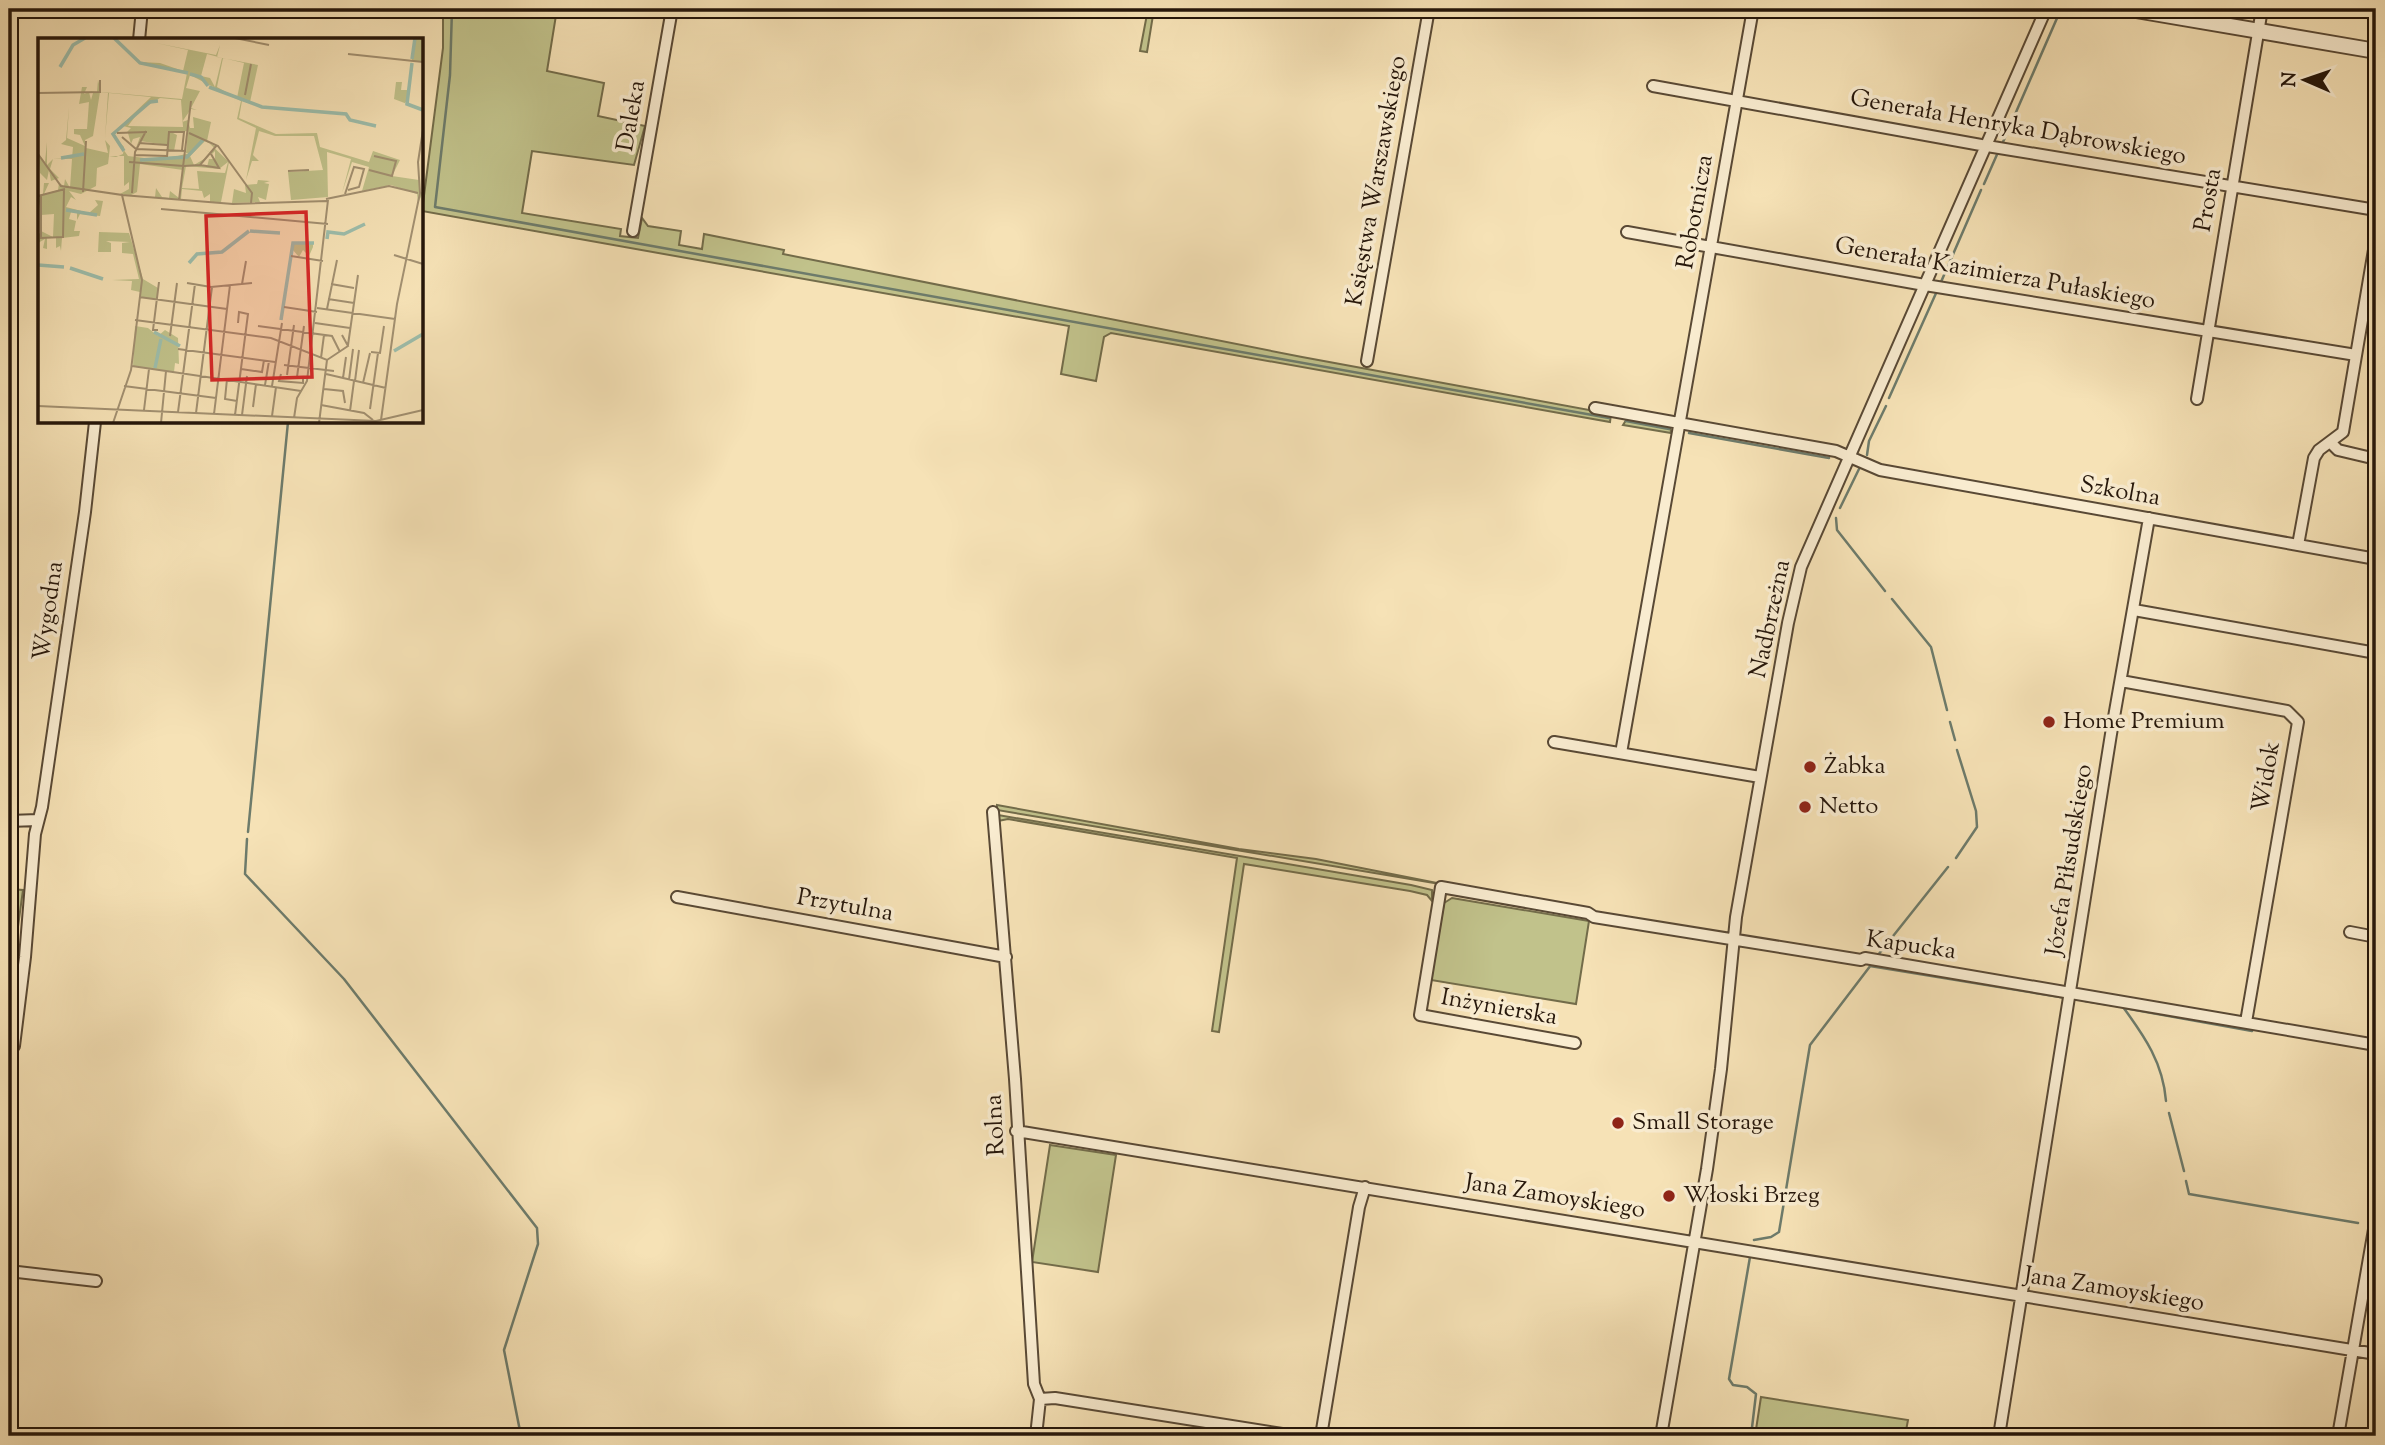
<svg xmlns="http://www.w3.org/2000/svg" width="2385" height="1445" viewBox="0 0 2385 1445" font-family="'Sorts Mill Goudy',serif">
  <rect width="100%" height="100%" fill="#f6e2b6"/>
  <filter id="stains"><feTurbulence type="fractalNoise" baseFrequency=".00286" numOctaves="4"/><feColorMatrix values="0 0 0 0 .2 0 0 0 0 .09 0 0 0 0 .02 0 0 0 .5 -.17"/></filter>
  <radialGradient id="worn" r=".72"><stop offset=".6" stop-color="#630" stop-opacity="0"/><stop offset="1" stop-color="#630" stop-opacity=".3"/></radialGradient>
  <path fill="#c1c28b" stroke="#736c4a" stroke-width="2" d="M443,9H557L547,71L604,83L598,116L645,126L634,165L532,151L522,213L621,229L620,236L638,238L642,218L648,226L681,231L679,245L702,249L704,234L784,250L783,254L1302,357L1611,414L1610,422L1111,333L1104,337L1096,381L1061,374L1069,326L422,211L443,48Z
    M1148,9H1154L1147,52L1140,51Z
    M1628,417L1670,425L1671,433L1623,425Z
    M997,805L1239,849L1316,859L1452,886L997,810Z
    M998,815L1411,885L1432,890V901L1427,895L1410,891L1244,864L1219,1032L1212,1031L1237,858L1008,819L998,821Z
    M9,889L23,890L17,934L9,933Z
    M1452,898L1589,921L1576,1004L1431,980L1444,903Z
    M1050,1145L1116,1155L1098,1272L1032,1262Z
    M1761,1397L1908,1420L1905,1436H1755Z"/>
  <g fill="none" stroke-linecap="round" stroke-linejoin="round">
    <path stroke="#6d7b6b" stroke-width="2.5" d="M452,9L450,75L435,207L1609,418
      M2003,142L2061,9
      M1984,184L1999,150
      M1941,282L1981,190
      M1889,398L1937,291
      M1626,421L1669,429
      M1689,433L1829,458
      M1867,455L1869,441L1886,406
      M1840,508L1859,469
      M1836,518L1837,530L1885,591
      M1892,599L1931,647L1947,710
      M1950,722L1955,740
      M248,832L288,422
      M247,839L245,874L344,979L537,1228L538,1244L504,1350L521,1436
      M1956,858L1977,827L1976,811L1957,750
      M1878,955L1948,867
      M1870,966L2066,998
      M2085,1001L2123,1007C2145,1037 2163,1063 2166,1101
      M2124,1008L2252,1031
      M2169,1113L2184,1171
      M2186,1181L2189,1194L2358,1223
      M1754,1240L1771,1237L1779,1232L1810,1045L1871,965
      M1750,1257L1729,1379L1733,1385L1747,1387L1756,1394L1751,1436"/>
    <g stroke="#594935" stroke-width="14">
      <path id="minor" d="M139,40L142,9
        M1653,86L1981,145L2376,210
        M633,231L672,9
        M1627,232L1919,284L2356,355
        M1367,361L1429,9
        M2197,399L2262,9
        M1595,408L1836,451L1880,470L2376,559
        M2330,442L2338,450L2376,459
        M2298,545L2314,458L2319,450L2343,432L2376,238
        M2134,610L2376,653
        M2121,681L2287,711L2298,722L2246,1022
        M1554,742L1760,777
        M1621,753L1753,9
        M993,812L1015,1079L1034,1384L1040,1399L1036,1436
        M9,821L38,820
        M677,897L1006,957
        M2350,932L2376,937
        M1575,1043L1420,1015L1441,887L1588,913L1594,917L1861,960L1865,958L2376,1045
        M9,1053L14,1046L25,957L35,834L42,807L85,512L95,422
        M1016,1131L2376,1354
        M9,1271L96,1281
        M1040,1399L1055,1398L1295,1436
        M1321,1436L1359,1207L1365,1187
        M1661,1436L1707,1169L1721,1069L1736,917L1788,623L1801,567L2046,9
        M1999,1436L2111,734L2149,518
        M2338,1436L2376,1218"/>
    </g>
    <g stroke="#594935" stroke-width="18">
      <path id="tertiary" d="M2130,9L2376,51"/>
    </g>
    <use href="#minor" stroke="#f9ecd0" stroke-width="10"/>
    <use href="#tertiary" stroke="#f9ecd0" stroke-width="14"/>
  </g>
  <g fill="#8f2418" stroke="#f9ecd0" stroke-width="2.5">
    <circle cx="2049" cy="722" r="7"/>
    <circle cx="1810" cy="767" r="7"/>
    <circle cx="1805" cy="807" r="7"/>
    <circle cx="1618" cy="1123" r="7"/>
    <circle cx="1669" cy="1196" r="7"/>
  </g>
  <g text-anchor="middle" dominant-baseline="central" stroke-width="7" stroke-linejoin="round" paint-order="stroke">
    <g font-size="24" fill="#25160a" stroke="#f9ecd0">
      <text transform="translate(632 116) rotate(-80)">Daleka</text>
      <text transform="translate(2018 128) rotate(10)">Generała Henryka Dąbrowskiego</text>
      <text transform="translate(1377 181) rotate(-80)">Księstwa Warszawskiego</text>
      <text transform="translate(2209 200) rotate(-80)">Prosta</text>
      <text transform="translate(1696 212) rotate(-80)">Robotnicza</text>
      <text transform="translate(1995 274) rotate(10)">Generała Kazimierza Pułaskiego</text>
      <text transform="translate(2120 492) rotate(10)">Szkolna</text>
      <text transform="translate(49 611) rotate(-82)">Wygodna</text>
      <text transform="translate(1771 619) rotate(-78)">Nadbrzeżna</text>
      <text transform="translate(2267 777) rotate(-80)">Widok</text>
      <text transform="translate(2070 860) rotate(-81)">Józefa Piłsudskiego</text>
      <text transform="translate(845 906) rotate(10)">Przytulna</text>
      <text transform="translate(1911 946) rotate(8)">Kapucka</text>
      <text transform="translate(1499 1008) rotate(10)">Inżynierska</text>
      <text transform="translate(996 1125) rotate(-93)">Rolna</text>
      <text transform="translate(1555 1197) rotate(9)">Jana Zamoyskiego</text>
      <text transform="translate(2114 1290) rotate(9)">Jana Zamoyskiego</text>
    </g>
    <g font-size="24" fill="#25160a" stroke="#f9ecd0" text-anchor="start">
      <text x="2063" y="722">Home Premium</text>
      <text x="1824" y="767">Żabka</text>
      <text x="1819" y="807">Netto</text>
      <text x="1632" y="1123">Small Storage</text>
      <text x="1683" y="1196">Włoski Brzeg</text>
    </g>
  </g>
  <g transform="translate(38 38)">
    <rect width="385" height="385" fill="#f6e2b6"/>
    <path d="M76,0L102,24L122,25L145,33L150,12L118,5L178,17L182,7L179,19L220,27L212,64L221,68L204,63L201,80L238,96L279,95L282,109L331,124L335,113L362,122L354,138L381,142V153L385,155L380,165L379,156L353,147L324,153L331,129L314,124L304,155L313,121L289,114L290,159L253,162L250,134L285,132L276,98H237L221,93L215,117L221,123H214L208,142L218,90L199,81L203,63L152,37L148,50L162,53L153,70L159,72L153,71L144,84L150,82L152,90H156L155,79L173,84L169,103L191,124L183,164H172V156L166,160L164,153L144,151L143,161L160,162L122,160L117,159L118,150L124,159L131,160L132,153L141,160L145,132L102,126L99,154L93,157L82,156L91,151V144L86,148V118H71L70,126L59,130L58,148L43,156L31,153L38,162L33,159L28,169L51,175L60,167L57,162L65,163L62,178L42,176L39,182V175L33,174L31,181L38,183L36,193H42L41,198L24,200L23,213L22,208L18,210V200H9V211L5,210L7,201L0,205V198L3,193L15,199L16,176L3,177L0,157L5,156L6,145H11L6,156L20,152L21,145L26,148L27,141L32,150L34,121H15L12,131L21,140L13,143L11,132L9,142L2,135L0,115L7,124L9,104V127L15,121L34,120L35,109L23,106L28,102L31,69L29,100L47,108L42,97L36,96V91H49L51,64L41,66L44,49H49L46,56L51,54L53,62L55,55L51,53L59,54L60,42L63,54L144,61L149,35L101,25ZM169,16L184,20L177,49L172,40L163,38ZM185,20L206,25L199,60L179,49ZM62,54L70,55L67,100L71,55L113,59L74,96L86,109L85,116L78,119L71,118L72,108L67,102L70,115L48,110L47,102L55,98ZM122,60L143,62L145,89L90,88L102,72ZM85,88L93,90L89,94H109L90,95L93,106L95,101L102,99L98,110L102,103L129,107V113H136L139,97L133,94L150,93L148,115H152L123,122L90,118L75,97ZM167,103L177,108L173,115L166,111L156,120L166,111L174,116L177,113V121H171L169,129L161,127L171,118L156,127L152,118ZM190,124L187,135L159,133L161,151L144,150L148,128L181,131ZM376,0H385V23H374L370,61L367,65L385,72L356,61L358,44H364L363,52H371ZM220,142L232,143L226,145L231,146L228,162L220,159L222,164L194,165L196,151L208,155L207,147L219,146ZM61,194L91,195L105,241L120,250L119,261L102,259V254L93,252L94,243L74,242L101,241L95,216L84,215V205L92,204L68,203L73,205V214H60ZM254,204H275V209L271,218L265,212L261,219L254,211L243,286ZM97,288L110,290L120,298L127,292L140,300L141,326L137,325L136,334L95,328Z" fill="#c1c28b" fill-rule="evenodd"/>
    <path fill="none" stroke="#9dbeac" stroke-width="3.5" d="M76,0L102,25L150,35M374,21L377,0M374,25L369,66L385,72M22,29L35,7L47,0M152,36L163,39L170,48M171,49L224,69L308,76L312,82L338,88M86,113L75,96L112,64L120,63M23,120L46,116M102,122L149,119L165,102M28,172L59,177M212,193L242,195M289,201L290,194L306,196L327,186M151,225L159,216L184,214L211,193M0,227L26,229M32,230L65,241M243,282L255,205H276M116,294L142,308M356,313L385,296M117,330L123,301"/>
    <path fill="none" stroke="#a29071" stroke-width="2" d="M197,0L231,7M310,16L385,24M0,55L62,54V42M207,57L213,26M79,95L109,94M151,95L180,108L214,155L213,165M84,99L98,111L148,113M101,105L129,107M0,116L23,148L84,157L104,242L93,332L75,385M97,117L129,118M129,119L131,94H146L144,112M91,124L146,128M162,127L181,130L173,116M146,128L162,127L179,107M331,132L354,138L358,123L336,118M250,133L271,132M45,154L48,103M94,155L97,114L108,93M307,156L316,129L326,131L321,149L310,152M3,157V200L25,199L26,151M84,157L195,166L289,163M0,158L27,151M288,161L351,148L380,155M141,162L153,63M123,171L290,186M356,217L385,226M253,218L285,223M149,245L173,249L214,245M204,246L208,223M293,246L316,250M101,259L189,271M290,261L316,265M246,269L279,274M279,270L357,281M289,271L299,222M97,282L233,300L289,322L310,308L304,297M277,285L312,290M220,288L294,298L302,314M120,292H115L121,244M132,298L139,245M310,307L320,237M140,311L237,324M333,314L342,315L346,288M283,320L286,297M246,327L296,333M94,328L263,353M203,331L224,334L226,322M243,336L241,343L265,345V340L259,339L266,288M288,336L348,350M249,337L256,287M305,340L308,319M189,341L187,361L199,363M311,342L315,311M317,343L321,312M325,345L332,315M227,347L231,323M86,348L178,360M234,348L244,285M286,351L305,353L307,365M283,367L326,375L335,382M0,368L338,383L385,372M215,369L218,346M332,371L340,315M106,372L111,331M312,373L316,343M140,374L157,246M158,375L174,249M176,376L192,247M197,377L210,276L201,274L200,285M204,377L209,338M234,378L238,349M256,380L259,360L269,343L290,162M343,382L359,266L382,155L380,124L385,92M123,385L128,333M281,385L289,322"/>
    <path fill="#d62828" fill-opacity="0.15" stroke="#d62828" stroke-width="3.5" d="M268,174L274,339L174,342L168,178Z"/>
    <rect width="385" height="385" fill="none" stroke="#25160a" stroke-width="3.5"/>
  </g>
  <rect width="2385" height="1445" fill="none" stroke="#f6e2b6" stroke-width="35"/>
  <rect x="10" y="10" width="2364" height="1424" fill="none" stroke="#25160a" stroke-width="3.5"/>
  <rect x="18" y="18" width="2350" height="1410" fill="none" stroke="#25160a" stroke-width="2"/>
  <g transform="translate(2305 80) rotate(272)" stroke="#f9ecd0" stroke-width="5" paint-order="stroke">
  <path d="M0-5L12 26L0 18L-12 26Z" fill="#25160a"/>
  <text y="-10" font-size="19" font-weight="bold" text-anchor="middle" fill="#25160a">N</text>
  </g>
  <rect width="100%" height="100%" filter="url(#stains)"/>
  <rect width="100%" height="100%" fill="url(#worn)"/>
</svg>
